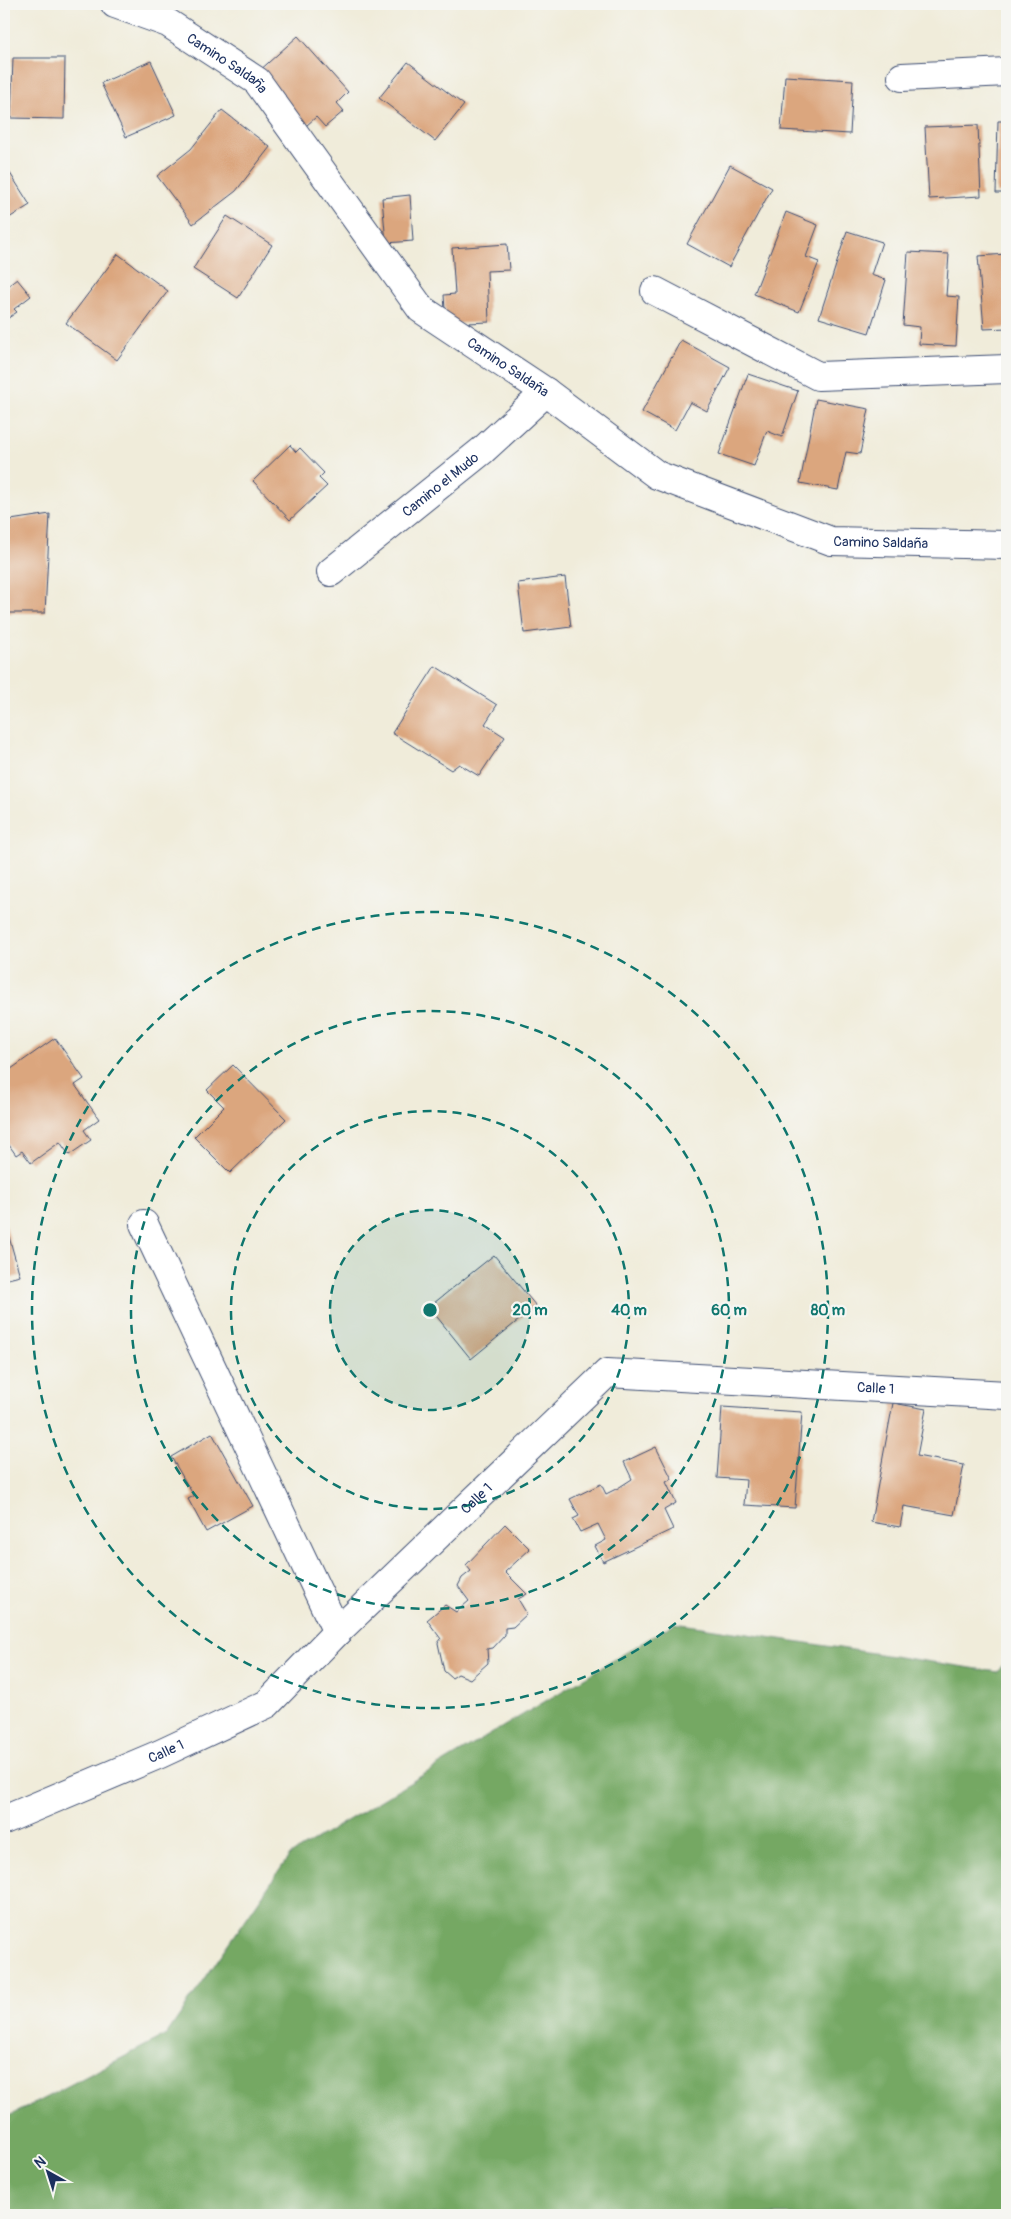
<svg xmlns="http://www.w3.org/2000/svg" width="1011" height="2219" viewBox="0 0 1011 2219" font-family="Pangolin,sans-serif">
  <rect width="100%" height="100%" fill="#f6f6f2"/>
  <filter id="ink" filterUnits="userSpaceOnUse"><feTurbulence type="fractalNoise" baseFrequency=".02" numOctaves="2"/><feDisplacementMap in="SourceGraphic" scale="10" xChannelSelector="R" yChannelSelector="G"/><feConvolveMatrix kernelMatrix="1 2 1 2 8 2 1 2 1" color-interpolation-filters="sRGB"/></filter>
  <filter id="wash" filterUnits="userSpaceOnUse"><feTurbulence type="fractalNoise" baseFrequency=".0096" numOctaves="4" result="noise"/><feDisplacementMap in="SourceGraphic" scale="20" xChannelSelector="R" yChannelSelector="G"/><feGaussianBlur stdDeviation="1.12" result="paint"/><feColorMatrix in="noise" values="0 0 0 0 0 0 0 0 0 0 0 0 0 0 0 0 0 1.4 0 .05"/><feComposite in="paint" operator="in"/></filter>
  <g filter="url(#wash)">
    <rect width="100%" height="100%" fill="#f0ecda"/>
    <path fill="#75a864" stroke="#486c61" d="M675,1623L998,1672L1007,1657V2215H4V2119L166,2035L290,1855Z"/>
    <g id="blocks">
      <path fill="#dba67e" d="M298,36L348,92L337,103L344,111L325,127L316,117L306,126L258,72Z
        M13,58H65L64,119L11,118Z
        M151,61L176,115L126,137L101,83Z
        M408,62L464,105L435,141L379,98Z
        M785,76L853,80L850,134L781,130Z
        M222,110L270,147L236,191L193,224L157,176L191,149Z
        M998,121H1007V193H996Z
        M978,125L981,196L929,199L925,127Z
        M730,165L772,188L729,267L687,244Z
        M8,170L30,205L4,221V172Z
        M410,195L413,241L386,243L382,198Z
        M786,212L818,225L806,257L819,262L799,312L754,294Z
        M227,216L272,245L238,298L193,269Z
        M847,231L882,242L871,275L886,280L869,333L819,318Z
        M507,244L509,270L487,271L489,322L446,324L444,295L455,294L452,248Z
        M908,252L949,254L946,296L959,297L956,346L919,344L920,327L903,325Z
        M118,254L168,291L117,360L66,323Z
        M1007,254V328L984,329L978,256Z
        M17,279L31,296L14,309L17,312L4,321V289Z
        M681,340L730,367L707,411L690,402L675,430L642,412Z
        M748,374L798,391L782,437L767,431L754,466L719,454Z
        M816,399L869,409L860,454L846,452L838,490L800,483Z
        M290,445L296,452L300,448L324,473L319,478L327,486L290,520L253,481Z
        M50,514L45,613H4V521Z
        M565,577L571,627L524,633L518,583Z
        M435,666L497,705L485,724L505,737L479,776L459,764L451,770L392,733Z
        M55,1038L84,1079L75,1085L99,1119L84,1130L91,1140L69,1155L60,1142L31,1163L22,1151L16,1155L4,1138V1074Z
        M233,1065L286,1119L230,1173L194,1137L224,1107L207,1090Z
        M4,1219L20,1276L4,1280Z
        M494,1255L536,1306L471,1359L429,1307Z
        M893,1403L926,1409L917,1456L964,1465L954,1515L904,1506L900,1527L871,1522Z
        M722,1407L802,1412L795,1508L744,1505L746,1480L717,1478Z
        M212,1433L253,1506L206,1532L188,1499L194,1496L171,1457Z
        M656,1447L672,1479L666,1482L676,1503L664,1510L673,1529L603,1562L595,1546L606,1540L598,1524L580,1532L573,1519L579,1516L570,1499L601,1484L606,1494L618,1488L632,1479L624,1462Z
        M505,1524L530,1549L505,1572L527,1594L518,1599L527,1614L513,1627L505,1628V1635L493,1648L487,1649L488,1663L470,1679L458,1674L452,1678L444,1671L438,1643L441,1639L427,1620L445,1605L456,1612L469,1601L458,1586L462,1578L471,1571L466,1565Z"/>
    </g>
  </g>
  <g filter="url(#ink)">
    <use href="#blocks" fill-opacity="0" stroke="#3b4b71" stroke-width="1"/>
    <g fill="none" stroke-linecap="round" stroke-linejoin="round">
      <g stroke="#3b4b71" stroke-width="30">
        <g id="minor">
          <path id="s1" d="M115,4L168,23L257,81L421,309L546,392L657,475L831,541L1007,545"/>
          <path d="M902,77L1007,72"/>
          <path d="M655,291L818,376L1007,369"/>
          <path id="s2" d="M331,572L483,450L546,392"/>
          <path d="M144,1224L337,1632"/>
          <path id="s3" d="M4,1820L160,1754L267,1704L337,1632L607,1373L1007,1395"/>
        </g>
      </g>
      <use href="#minor" stroke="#fff" stroke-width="28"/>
    </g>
  </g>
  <circle cx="430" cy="1310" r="100" fill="#0f766e" fill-opacity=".12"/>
  <g fill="none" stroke="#0f766e" stroke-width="2.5" stroke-dasharray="9 6">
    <circle cx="430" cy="1310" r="100"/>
    <circle cx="430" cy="1310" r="199"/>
    <circle cx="430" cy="1310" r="299"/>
    <circle cx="430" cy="1310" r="398"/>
  </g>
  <g text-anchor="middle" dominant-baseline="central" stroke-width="4.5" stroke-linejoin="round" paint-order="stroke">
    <g font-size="14" fill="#1b2f5e" stroke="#f6f6f2">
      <text stroke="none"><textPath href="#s1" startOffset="128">Camino Saldaña</textPath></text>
      <text stroke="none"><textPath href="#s1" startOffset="548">Camino Saldaña</textPath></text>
      <text stroke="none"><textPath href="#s2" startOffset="140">Camino el Mudo</textPath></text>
      <text stroke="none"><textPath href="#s1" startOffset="968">Camino Saldaña</textPath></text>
      <text stroke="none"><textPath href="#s3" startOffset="1031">Calle 1</textPath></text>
      <text stroke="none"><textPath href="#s3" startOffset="581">Calle 1</textPath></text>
      <text stroke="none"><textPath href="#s3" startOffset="176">Calle 1</textPath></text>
    </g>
  </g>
  <circle cx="430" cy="1310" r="8" fill="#0f766e" stroke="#f6f6f2" stroke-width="2.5"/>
  <g font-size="15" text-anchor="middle" font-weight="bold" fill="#0f766e" stroke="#f6f6f2" stroke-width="4.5" stroke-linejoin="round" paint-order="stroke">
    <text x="530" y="1315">20 m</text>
    <text x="629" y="1315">40 m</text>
    <text x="729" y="1315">60 m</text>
    <text x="828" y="1315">80 m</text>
  </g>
  <rect width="1011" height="2219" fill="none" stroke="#f6f6f2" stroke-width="20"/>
  <g transform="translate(48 2172) rotate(321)" stroke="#f6f6f2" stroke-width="4" paint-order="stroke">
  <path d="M0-4L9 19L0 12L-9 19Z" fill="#1b2f5e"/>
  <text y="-8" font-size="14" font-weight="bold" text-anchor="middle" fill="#1b2f5e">N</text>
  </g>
</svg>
